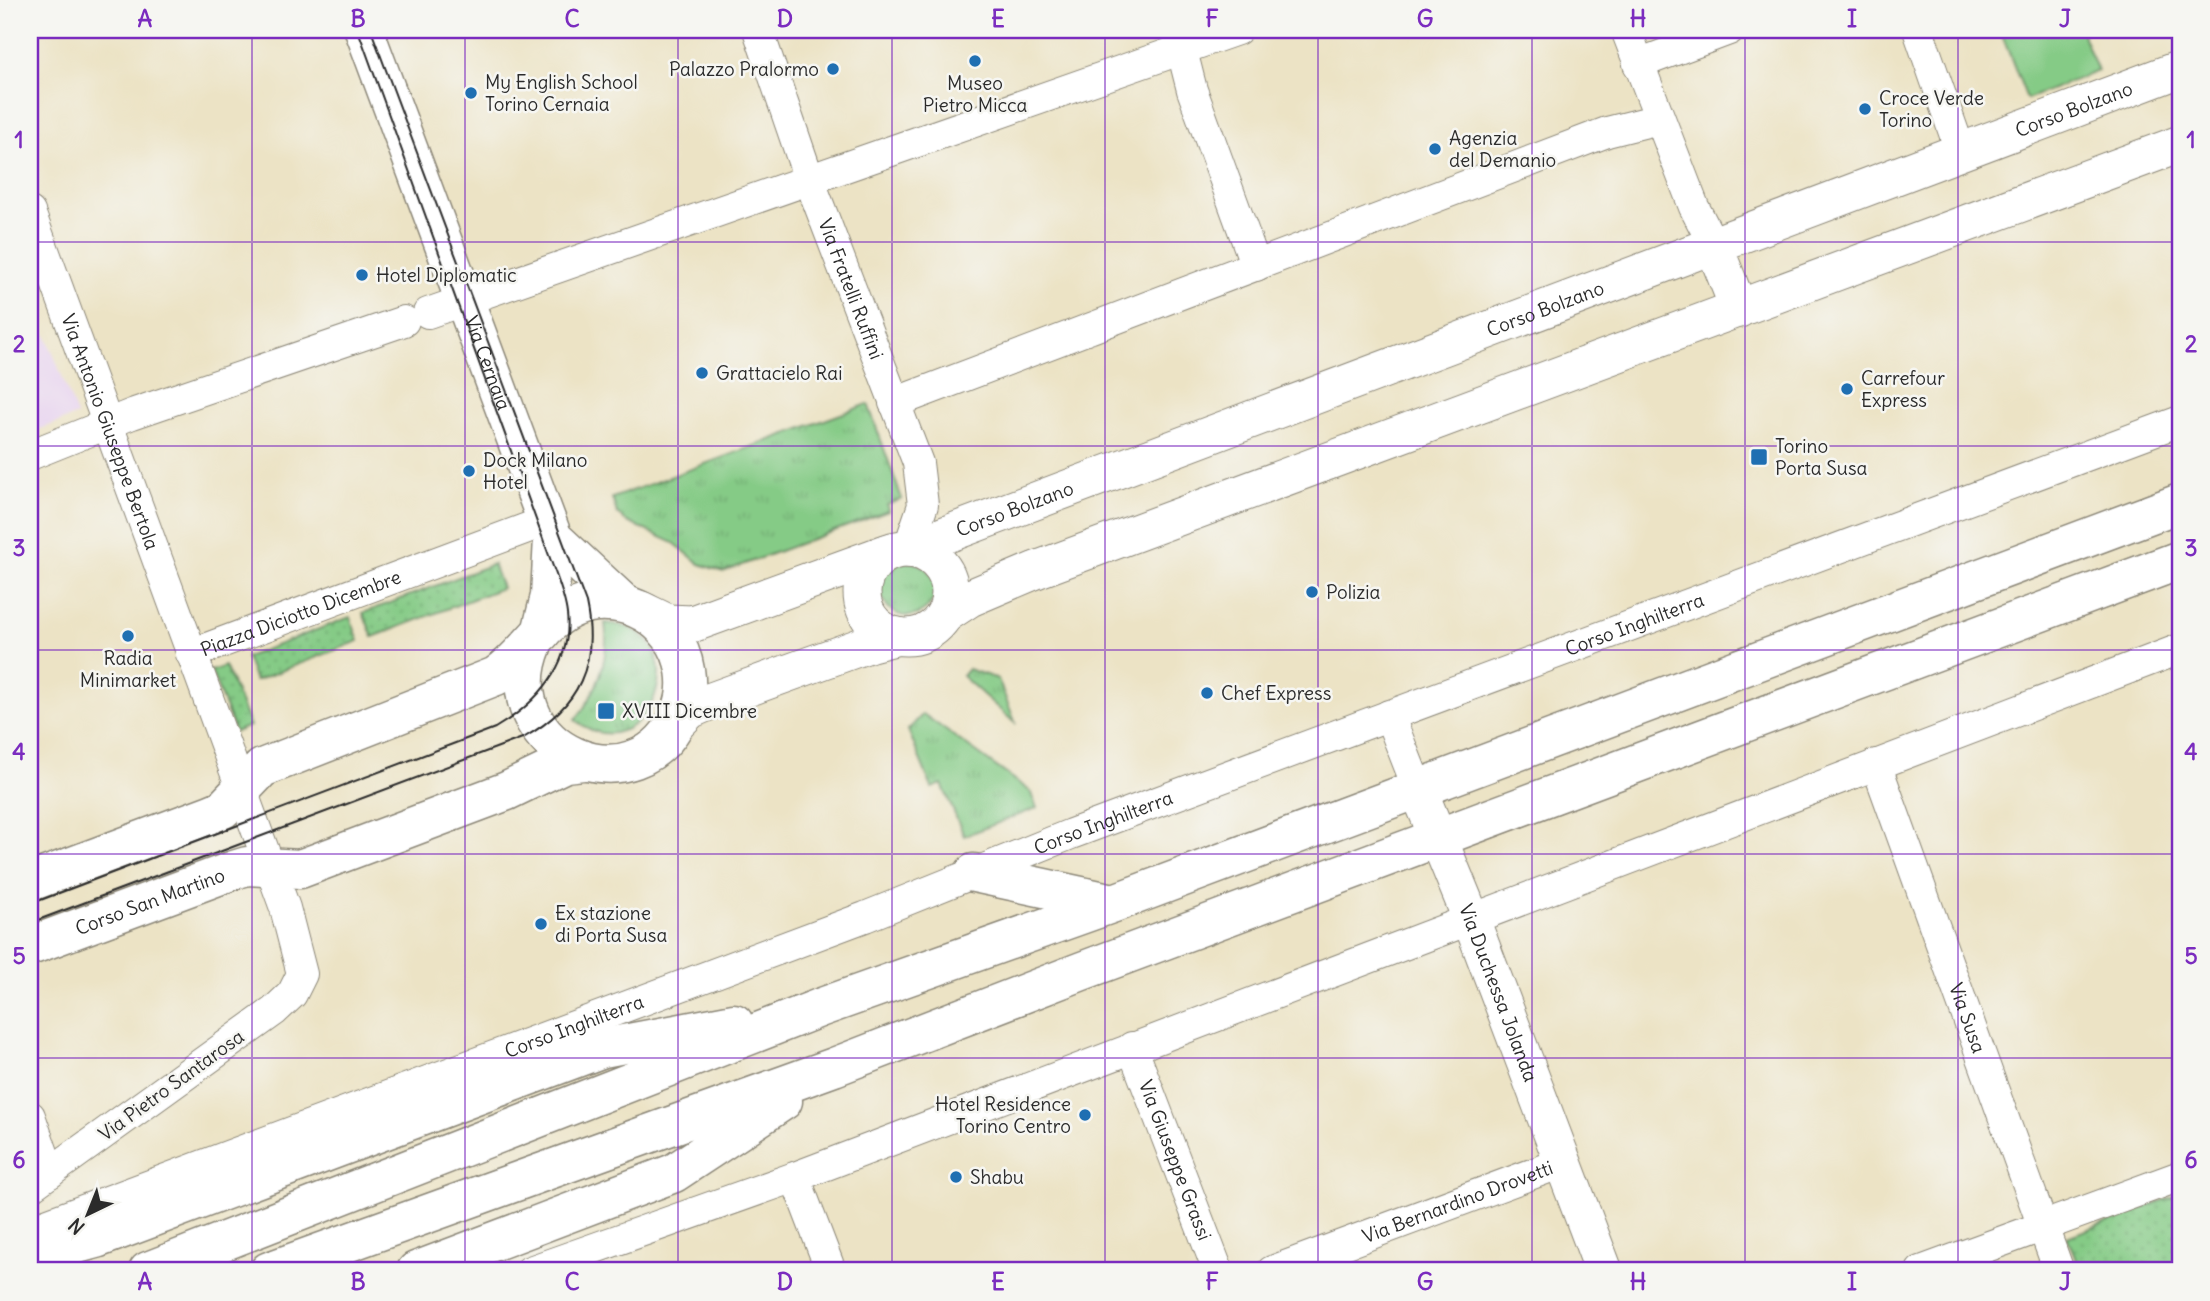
<svg xmlns="http://www.w3.org/2000/svg" width="2210" height="1301" viewBox="0 0 2210 1301" font-family="Delius,sans-serif">
  <defs>
    <pattern id="grass-tufts" width="24" height="20" patternUnits="userSpaceOnUse" patternTransform="scale(1.75)"><rect width="24" height="20" fill="#85cb86"/><path d="M3 7l-1-3M5 7V3M7 7l1-3M15 17l-1-3M17 17v-4M19 17l1-3" fill="none" stroke="#73ae74"/></pattern>
    <pattern id="garden-dots" width="8" height="8" patternUnits="userSpaceOnUse" patternTransform="scale(1.75)"><rect width="8" height="8" fill="#85cb86"/><path d="M2 2h.1M6 6h.1" fill="none" stroke="#73ae74" stroke-width="1.8" stroke-linecap="round"/></pattern>
  </defs>
  <rect width="100%" height="100%" fill="#f6f6f2"/>
  <filter id="ink" filterUnits="userSpaceOnUse"><feTurbulence type="fractalNoise" baseFrequency=".0143" numOctaves="2"/><feDisplacementMap in="SourceGraphic" scale="14" xChannelSelector="R" yChannelSelector="G"/><feConvolveMatrix kernelMatrix="1 2 1 2 8 2 1 2 1" color-interpolation-filters="sRGB"/></filter>
  <filter id="wash" filterUnits="userSpaceOnUse"><feTurbulence type="fractalNoise" baseFrequency=".00686" numOctaves="4" result="noise"/><feDisplacementMap in="SourceGraphic" scale="28" xChannelSelector="R" yChannelSelector="G"/><feGaussianBlur stdDeviation="1.57" result="paint"/><feColorMatrix in="noise" values="0 0 0 0 0 0 0 0 0 0 0 0 0 0 0 0 0 1.4 0 .05"/><feComposite in="paint" operator="in"/></filter>
  <g filter="url(#wash)">
    <rect width="100%" height="100%" fill="#ece3c5"/>
    <path fill="#e7d2ef" d="M30,294L77,415L30,433Z"/>
    <path fill="url(#grass-tufts)" stroke="#587b58" stroke-width="2" d="M868,404L902,499L887,505L888,511L723,572L700,564L674,543L625,521L617,513L612,498Z
      M881 589a27 27 0 1 1 54 0a27 27 0 1 1-54 0Z
      M605,623C706,629 647,778 575,720C597,693 610,659 605,623Z
      M968,669L998,679L1016,724L962,676Z
      M923,714L1030,791L1037,808L964,836L942,784L932,788L908,730Z"/>
    <path fill="url(#garden-dots)" stroke="#587b58" stroke-width="2" d="M493,564L502,588L373,637L363,613Z
      M350,617L359,641L255,681L246,657Z
      M225,666L250,726L235,732L211,671Z
      M2180,1194V1271H2081L2067,1237Z"/>
    <path fill="#85cb86" stroke="#587b58" stroke-width="2" d="M2000,30H2081L2098,71L2027,99Z"/>
  </g>
  <g filter="url(#ink)">
    <g fill="none" stroke-linecap="round" stroke-linejoin="round">
      <g stroke="#8c8778" stroke-width="32">
        <g id="minor">
          <path id="s1" d="M758,30L809,179L918,463L923,505L908,549"/>
          <path d="M1626,30L1694,207L1714,246"/>
          <path d="M1918,30L1960,150"/>
          <path d="M1177,31L1192,90L1256,266"/>
          <path d="M1638,64L1729,30"/>
          <path id="s2" d="M30,212L285,908L302,974L292,994L274,1011L30,1187"/>
          <path d="M428,313L1237,30"/>
          <path d="M894,403L1607,132L1659,119"/>
          <path d="M30,455L132,414L404,321"/>
          <path id="s3" d="M191,654L546,521"/>
          <path d="M1389,715L1418,789"/>
          <path id="s4" d="M1876,764L2059,1271"/>
          <path id="s5" d="M1132,1047L1218,1271"/>
          <path d="M30,1116L50,1173"/>
          <path d="M795,1177L831,1271"/>
          <path id="s6" d="M30,1230L865,917L1071,834L2180,421"/>
          <path d="M530,1271L795,1177L2180,649"/>
          <path id="s7" d="M1272,1271L1564,1162"/>
          <path d="M1921,1271L2180,1176"/>
        </g>
      </g>
      <g stroke="#8c8778" stroke-width="39">
        <g id="tertiary">
          <path d="M1714,246L1739,309"/>
          <circle cx="906" cy="593" r="44"/>
          <path id="s8" d="M908,549L2180,69"/>
          <path d="M641,610L668,623L692,624L886,553"/>
          <path d="M944,615L970,598L1036,570L2180,144"/>
          <path d="M675,725L690,710L706,703L871,643L898,636"/>
          <path id="s9" d="M1418,789L1464,901L1604,1271"/>
        </g>
      </g>
      <g stroke="#8c8778" stroke-width="41">
        <g id="secondary">
          <path id="s10" d="M364,30L553,538L623,603"/>
          <path d="M541,633L550,596L553,538"/>
          <path d="M30,882L211,814L223,809L262,768L496,676C521,659 531,639 553,621C589,590 641,598 670,635C686,656 691,686 681,711C641,814 488,752 533,644"/>
          <path id="s11" d="M30,946L234,870L247,866L300,869L507,791L565,763L583,761"/>
        </g>
      </g>
      <g stroke="#8c8778" stroke-width="41">
        <path id="primary" d="M974,873L1114,903
          M30,1248L56,1250L96,1239L603,1048L734,1023
          M148,1271L822,1007L1114,903L2180,503
          M269,1271L834,1067L1082,971L2180,560
          M416,1271L674,1173L783,1101"/>
      </g>
      <use href="#minor" stroke="#fff" stroke-width="30"/>
      <use href="#tertiary" stroke="#fff" stroke-width="37"/>
      <use href="#secondary" stroke="#fff" stroke-width="38"/>
      <use href="#primary" stroke="#fff" stroke-width="38"/>
      <path stroke="#2b2b2b" stroke-width="2" d="M30,904L495,728C536,704 573,665 567,614C565,596 557,578 551,561L358,30
        M30,923L525,737C579,706 599,664 586,603L371,30"/>
    </g>
  </g>
  <path fill="none" stroke="#7b2cbf" stroke-width="2" stroke-opacity="0.55" d="M252,30V1271M465,30V1271M678,30V1271M892,30V1271M1105,30V1271M1318,30V1271M1532,30V1271M1745,30V1271M1958,30V1271M30,242H2180M30,446H2180M30,650H2180M30,854H2180M30,1058H2180"/>
  <g fill="#1f6fb2" stroke="#f6f6f2" stroke-width="2.5">
    <circle cx="975" cy="61" r="7"/>
    <circle cx="833" cy="69" r="7"/>
    <circle cx="471" cy="93" r="7"/>
    <circle cx="1865" cy="109" r="7"/>
    <circle cx="1435" cy="149" r="7"/>
    <circle cx="362" cy="275" r="7"/>
    <circle cx="702" cy="373" r="7"/>
    <circle cx="1847" cy="389" r="7"/>
    <rect x="1750" y="448" width="18" height="18" rx="3.5"/>
    <circle cx="469" cy="471" r="7"/>
    <circle cx="1312" cy="592" r="7"/>
    <circle cx="128" cy="636" r="7"/>
    <circle cx="1207" cy="693" r="7"/>
    <rect x="597" y="702" width="18" height="18" rx="3.5"/>
    <circle cx="541" cy="924" r="7"/>
    <circle cx="1085" cy="1115" r="7"/>
    <circle cx="956" cy="1177" r="7"/>
  </g>
  <g text-anchor="middle" dominant-baseline="central" stroke-width="5" stroke-linejoin="round" paint-order="stroke">
    <g font-size="19" fill="#2b2b2b" stroke="#f6f6f2" text-anchor="start">
      <text x="819" y="69" text-anchor="end">Palazzo Pralormo</text>
      <text x="485" y="82">My English School<tspan x="485" dy="22">Torino Cernaia</tspan></text>
      <text x="975" y="83" text-anchor="middle">Museo<tspan x="975" dy="22">Pietro Micca</tspan></text>
      <text x="1879" y="98">Croce Verde<tspan x="1879" dy="22">Torino</tspan></text>
      <text x="1449" y="138">Agenzia<tspan x="1449" dy="22">del Demanio</tspan></text>
      <text x="376" y="275">Hotel Diplomatic</text>
      <text x="716" y="373">Grattacielo Rai</text>
      <text x="1861" y="378">Carrefour<tspan x="1861" dy="22">Express</tspan></text>
      <text x="1775" y="446">Torino<tspan x="1775" dy="22">Porta Susa</tspan></text>
      <text x="483" y="460">Dock Milano<tspan x="483" dy="22">Hotel</tspan></text>
      <text x="1326" y="592">Polizia</text>
      <text x="128" y="658" text-anchor="middle">Radia<tspan x="128" dy="22">Minimarket</tspan></text>
      <text x="1221" y="693">Chef Express</text>
      <text x="622" y="711">XVIII Dicembre</text>
      <text x="555" y="913">Ex stazione<tspan x="555" dy="22">di Porta Susa</tspan></text>
      <text x="1071" y="1104" text-anchor="end">Hotel Residence<tspan x="1071" dy="22">Torino Centro</tspan></text>
      <text x="970" y="1177">Shabu</text>
    </g>
    <g font-size="19" fill="#2b2b2b" stroke="#f6f6f2">
      <text stroke="none"><textPath href="#s8" startOffset="1246">Corso Bolzano</textPath></text>
      <text stroke="none"><textPath href="#s1" startOffset="275">Via Fratelli Ruffini</textPath></text>
      <text stroke="none"><textPath href="#s8" startOffset="681">Corso Bolzano</textPath></text>
      <text stroke="none"><textPath href="#s10" startOffset="355">Via Cernaia</textPath></text>
      <text stroke="none"><textPath href="#s2" startOffset="234">Via Antonio Giuseppe Bertola</textPath></text>
      <text stroke="none"><textPath href="#s8" startOffset="114">Corso Bolzano</textPath></text>
      <text stroke="none"><textPath href="#s3" startOffset="117">Piazza Diciotto Dicembre</textPath></text>
      <text stroke="none"><textPath href="#s6" startOffset="1715">Corso Inghilterra</textPath></text>
      <text stroke="none"><textPath href="#s6" startOffset="1148">Corso Inghilterra</textPath></text>
      <text stroke="none"><textPath href="#s11" startOffset="128">Corso San Martino</textPath></text>
      <text stroke="none"><textPath href="#s9" startOffset="219">Via Duchessa Jolanda</textPath></text>
      <text stroke="none"><textPath href="#s4" startOffset="270">Via Susa</textPath></text>
      <text stroke="none"><textPath href="#s6" startOffset="581">Corso Inghilterra</textPath></text>
      <text transform="translate(171 1085) rotate(-36)">Via Pietro Santarosa</text>
      <text stroke="none"><textPath href="#s5" startOffset="121">Via Giuseppe Grassi</textPath></text>
      <text stroke="none"><textPath href="#s7" startOffset="198">Via Bernardino Drovetti</textPath></text>
    </g>
  </g>
  <rect width="2210" height="1301" fill="none" stroke="#f6f6f2" stroke-width="77"/>
  <g transform="translate(88 1214) rotate(223)" stroke="#f6f6f2" stroke-width="5" paint-order="stroke">
  <path d="M0-5L12 26L0 18L-12 26Z" fill="#2b2b2b"/>
  <text y="-10" font-size="19" font-weight="bold" text-anchor="middle" fill="#2b2b2b">N</text>
  </g>
  <rect x="38" y="38" width="2134" height="1224" fill="none" stroke="#7b2cbf" stroke-width="2.5"/>
  <g font-size="23" text-anchor="middle" font-weight="bold" fill="#7b2cbf">
    <text x="145" y="27">A</text>
    <text x="358" y="27">B</text>
    <text x="572" y="27">C</text>
    <text x="785" y="27">D</text>
    <text x="998" y="27">E</text>
    <text x="1212" y="27">F</text>
    <text x="1425" y="27">G</text>
    <text x="1638" y="27">H</text>
    <text x="1852" y="27">I</text>
    <text x="2065" y="27">J</text>
    <text x="19" y="148">1</text>
    <text x="2191" y="148">1</text>
    <text x="19" y="352">2</text>
    <text x="2191" y="352">2</text>
    <text x="19" y="556">3</text>
    <text x="2191" y="556">3</text>
    <text x="19" y="760">4</text>
    <text x="2191" y="760">4</text>
    <text x="19" y="964">5</text>
    <text x="2191" y="964">5</text>
    <text x="19" y="1168">6</text>
    <text x="2191" y="1168">6</text>
    <text x="145" y="1290">A</text>
    <text x="358" y="1290">B</text>
    <text x="572" y="1290">C</text>
    <text x="785" y="1290">D</text>
    <text x="998" y="1290">E</text>
    <text x="1212" y="1290">F</text>
    <text x="1425" y="1290">G</text>
    <text x="1638" y="1290">H</text>
    <text x="1852" y="1290">I</text>
    <text x="2065" y="1290">J</text>
  </g>
</svg>
